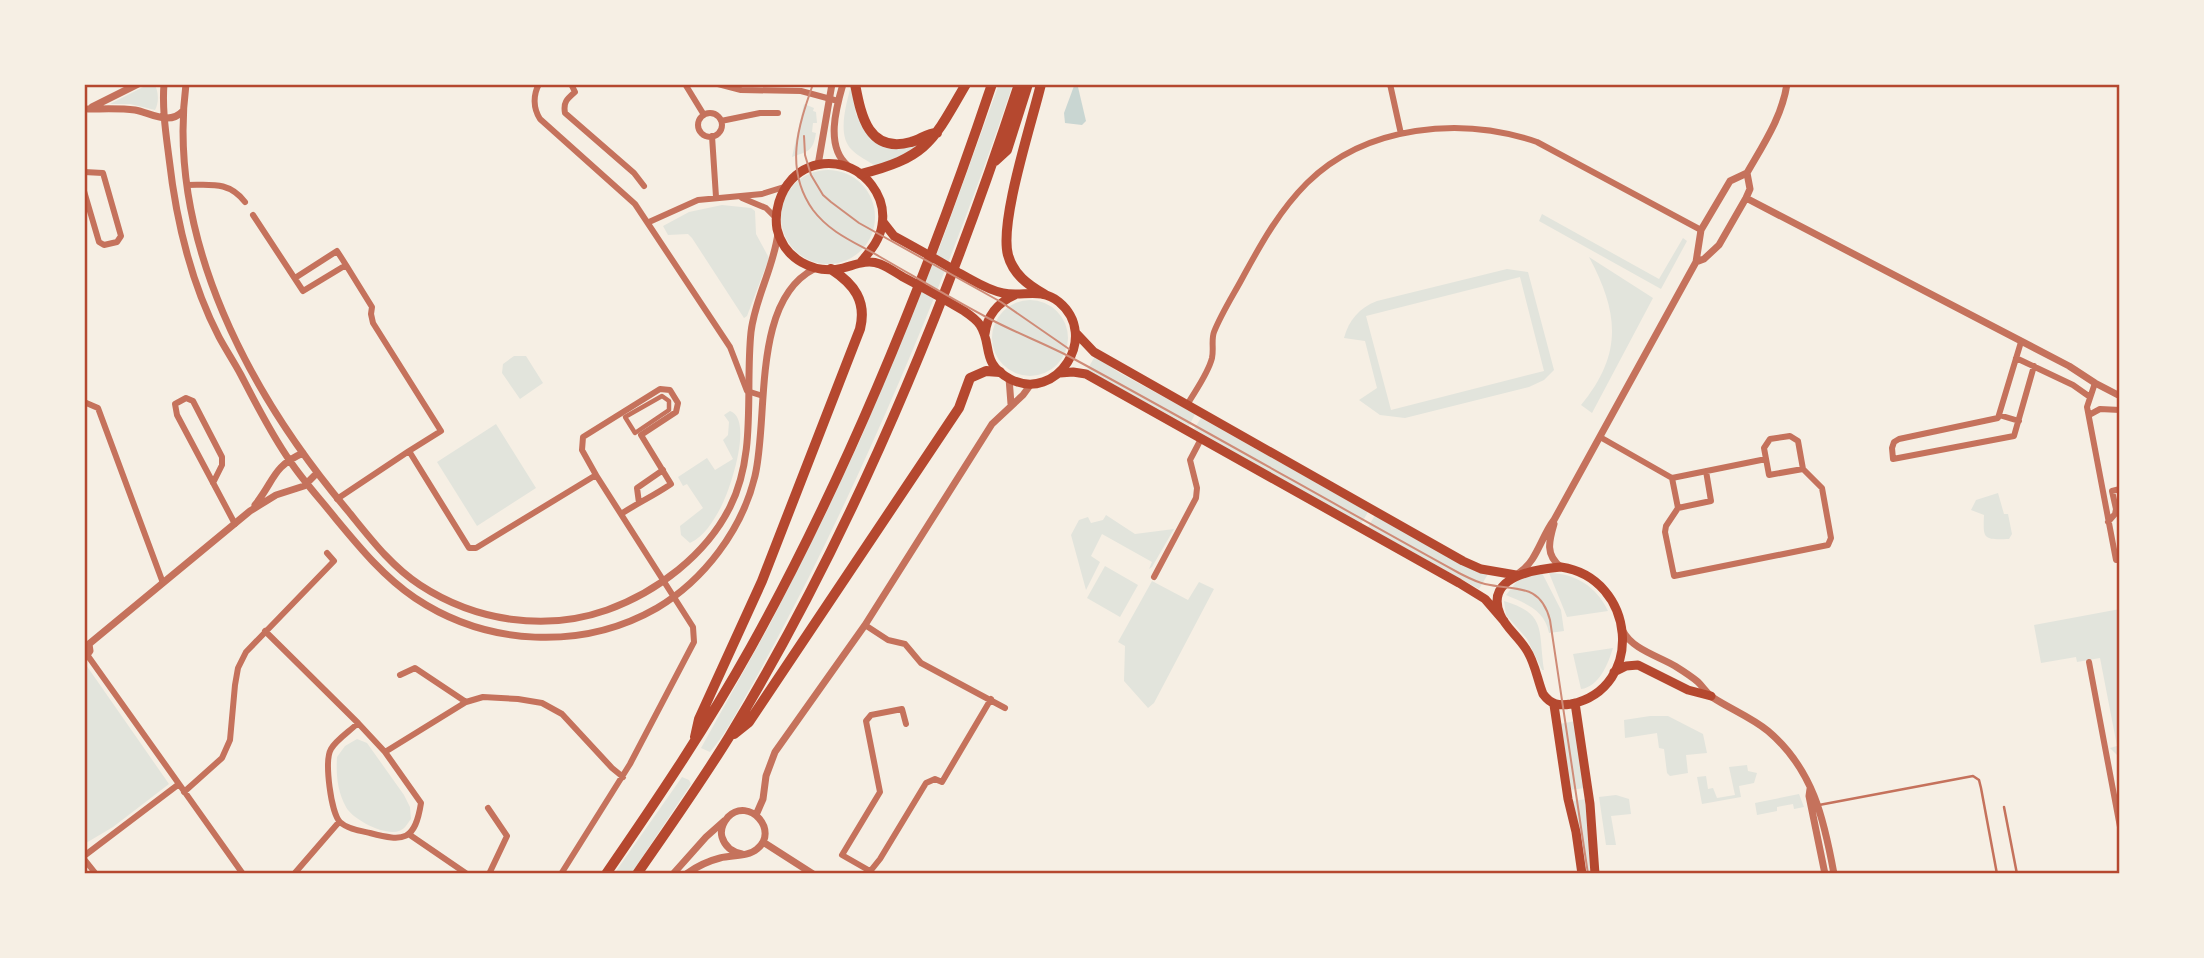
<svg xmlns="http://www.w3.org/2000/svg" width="2204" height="958" viewBox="0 0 2204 958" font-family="Mulish,sans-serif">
  <rect width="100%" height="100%" fill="#f6efe4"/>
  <path fill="#e2e4dc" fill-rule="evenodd" d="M149,84H154C159,90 159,104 155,110L130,104H110Z
    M999,84H1013C956,253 888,418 809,577C788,618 767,659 744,699C734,717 724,736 710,752L701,748L770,624L826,513L861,438L940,246Z
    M851,85L856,114L863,127L888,147L906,148L925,143L913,152L876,166C868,161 859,157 852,150C836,135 847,103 851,85Z
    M804,104L814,108L813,111L816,112L817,123H813L812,132L816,133C813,152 808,151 792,157Z
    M781 217a47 47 0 1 1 94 0a47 47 0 1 1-94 0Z
    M722,205L751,208L755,211L756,234L769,258L747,316L744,318L692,238L688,234L668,235L663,226L689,212Z
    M1542,214L1659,279L1683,238L1687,241L1661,289L1539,221Z
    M1589,257L1653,298L1592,413L1581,405C1623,354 1619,313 1589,257Z
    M1507,269L1528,272L1554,370L1544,380L1529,387L1405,418L1380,415L1359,400L1377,388L1365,341L1344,338C1349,320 1359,308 1377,301ZM1520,277L1544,371L1391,410L1366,316Z
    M992 338a38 38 0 1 1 76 0a38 38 0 1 1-76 0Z
    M514,356H526L543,383L520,399L502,373L503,364Z
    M1095,356L1118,372L1195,414L1189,426L1096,375L1086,372Z
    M730,411C754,419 730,490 721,507C714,520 704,537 690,543L681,535L680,526L703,508L687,484L683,486L678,477L707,458L715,470L733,459L723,440L728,435L729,422L724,415Z
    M1201,418L1368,512L1361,524L1194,429Z
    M496,424L536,488L477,526L437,462Z
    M1998,493L2004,514H2008L2012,534L2009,539C1983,540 1983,539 1984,515L1971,510L1976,500Z
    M1106,515L1135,534L1174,529L1152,567L1149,569L1152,562L1102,534L1091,556L1100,562L1086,590L1071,535L1079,520L1088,517L1091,523L1103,520Z
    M1375,515L1488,574L1479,589L1368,527Z
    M1105,566L1138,585L1120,617L1087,598Z
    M1542,573L1561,610L1564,631L1549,633C1545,610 1525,603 1506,595L1518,580Z
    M1549,573C1575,573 1597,587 1608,611L1567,617Z
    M1152,581L1188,600L1199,582L1214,589L1154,703L1148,708L1124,681L1125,646L1118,642Z
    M1504,601C1547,614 1538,630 1544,670H1542L1527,639L1506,615Z
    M2120,609V758L2110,748L2117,746L2100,658L2077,662L2076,657L2041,663L2034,625Z
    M1613,648C1608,664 1599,687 1581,689L1573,654Z
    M84,662L169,784L113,827L86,843L84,841Z
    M1650,716H1668L1703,734L1707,753L1686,755L1688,773L1670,776L1667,773L1664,749L1659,748L1657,733L1625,738L1624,720Z
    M1575,721L1585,788L1569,790L1560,724Z
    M357,739L367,743L404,795L410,807L411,819C407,824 405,829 399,831C385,836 353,820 346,807C337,791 336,774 337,757L345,746Z
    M1747,765L1748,771L1757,773L1754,783L1739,786L1741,797L1702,804L1697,777L1706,776L1708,789L1713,788L1717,798L1735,795L1729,767Z
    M682,777L689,780L691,784L631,874H614Z
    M1799,794L1804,807L1794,809L1793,804L1777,807V811L1757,815L1755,803Z
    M1616,795L1629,799L1631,814L1611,816L1616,845H1606L1599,797Z
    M1587,799L1590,874H1585L1571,801Z"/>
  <path fill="#c9d6d2" d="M1074,86L1078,87L1086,121L1082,125L1065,123L1064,113Z"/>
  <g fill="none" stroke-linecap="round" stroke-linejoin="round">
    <path stroke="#c5725c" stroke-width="2.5" d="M1819,805L1973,776L1979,780L1981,788L1997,874
      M2004,807L2017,874"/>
    <path stroke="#c5725c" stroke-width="4.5" d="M662,396L669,401V410L635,433L625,417Z"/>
    <path stroke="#c5725c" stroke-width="6" d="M539,84C533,95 533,108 540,119L635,204L730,347L747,391L763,396
      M571,84L575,92C567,99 563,102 565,113L634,173L644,186
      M685,84L704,115
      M718,84L741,90L801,91L838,101
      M1390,84L1401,134
      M698 125a12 12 0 1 1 24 0a12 12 0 1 1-24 0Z
      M721,121L760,113H778
      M712,136L716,197
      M84,172L103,173L121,236L117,242L104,245L99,242L84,191
      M187,185C211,185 229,181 245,202
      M742,198L766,208L776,218
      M253,215L303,291L346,265L372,307L371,314L373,323L441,431L409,451L469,548H476L596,475L693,627L694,642L630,764L561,874
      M649,222L698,200L762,194L784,187
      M295,278L337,251L346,265
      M2021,342L1998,418L1899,439L1894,442L1892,448L1893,459L2014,436L2034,366
      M2016,358L2073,385L2090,397
      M2095,383L2087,407L2116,560L2120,559
      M84,402L98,408L163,583
      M1187,405C1195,391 1208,374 1212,358C1214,349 1211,340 1214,332C1222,312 1234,294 1244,275C1262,242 1280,210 1307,183C1366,125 1461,116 1537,142L1701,230
      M1999,415L2019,421
      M2089,415L2100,409L2120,410
      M1600,437L1672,478L1678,508L1711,501L1706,471
      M596,475L582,450L583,437L660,389L670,390L678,403L676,412L641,435L671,484C655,495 638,503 621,514
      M1672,478L1766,459
      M213,483L222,465V457L193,401L186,398L175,404L177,415L235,524
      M337,499L409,451
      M639,503L637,488L663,470
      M1678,508L1666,526L1665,532L1674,576L1828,545L1831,538L1822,488L1803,469L1769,475L1764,448L1770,439L1790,436L1798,441L1803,469
      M2108,522L2115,514L2116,509L2112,491L2120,489
      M1154,577L1196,498L1197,488L1190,460L1201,439
      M865,625L888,640L905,644L921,663L1005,708
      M265,631L358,723
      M88,656L243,874
      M2089,662L2120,827
      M400,675L415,668L466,702
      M358,723L385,752L421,803C415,841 404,842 370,833C361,831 347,829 340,822C331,813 324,761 331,749C336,740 350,731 358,723Z
      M385,752L466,702L483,697L518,699L542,703L562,714L612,768L623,777
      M184,792L222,758L230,740L235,685L238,668L246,652L334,561L327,553
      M488,808L507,836L489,874
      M410,835L467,874
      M84,856L179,784
      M84,859L96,874
      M870,871L842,855L880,792L866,721L871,715L902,709L906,724
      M294,874L339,822
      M868,874L880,859L926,783L935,779L942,782L991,699"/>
    <path stroke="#c5725c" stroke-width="7" d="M164,84C162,109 166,134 169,158C176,220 190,281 219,337C226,350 234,362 241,375C256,404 271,434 290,461C304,482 321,500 336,519C360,548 384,577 415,598C487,646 582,651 657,608C704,580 742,530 755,476C769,418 751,301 814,269
      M186,84C166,240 251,396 348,511C370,538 391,566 420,585C475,621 545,632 607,610C657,592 706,555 730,507C757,454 745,389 751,332C755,298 774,267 778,233
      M843,84C836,108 825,147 848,166
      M92,107L138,84
      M88,109C103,109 120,108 135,110C151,113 169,126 183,111
      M818,165L832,84
      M1747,173C1763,145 1782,117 1787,84
      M1746,198L2069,366L2095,383L2120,396
      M1696,262L1704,259L1719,245L1746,198L1750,189L1747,173
      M1009,378L1011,404
      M255,505C275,480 272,467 303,453
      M1554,524C1549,541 1545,555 1561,567
      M1519,573C1537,561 1541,537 1554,520L1696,262L1701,230L1730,181L1747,173
      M1623,631C1632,649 1658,656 1675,666C1683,671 1691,676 1698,682C1703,687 1707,693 1712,697C1730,709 1751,717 1768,731C1813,769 1824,819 1834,874
      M89,644L250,511L276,495L304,486L316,474
      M84,659L90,651L89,644
      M1810,789L1809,796L1825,874
      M756,815L763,799L766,776L775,752L865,625L992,424L1023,395L1031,384
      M763,842L813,874
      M673,874L706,837L724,821
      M686,874C696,867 708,861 720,858C732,855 748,857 757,849C780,831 749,796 728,817C723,823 720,830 722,837C725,847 732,852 742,854"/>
    <path stroke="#b5482f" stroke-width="9" d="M861,262C870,251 880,240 882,225C887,196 865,168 836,164C818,162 804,167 792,179C780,192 774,211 777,229C784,259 814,275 843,268C855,265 867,259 880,264C888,267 896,273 903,277C924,288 944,299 964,311C970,315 976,319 980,325C993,345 980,363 1010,379C1057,403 1100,336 1059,302C1041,287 1023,297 1003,293C987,290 973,280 959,273C938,260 916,248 894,236L883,222
      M1076,333L1094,352L1463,561L1481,569L1516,575
      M985,334C987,315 997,303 1015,295
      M1060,373L1073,372L1086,374L1459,583L1485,599L1504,621
      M1561,567C1636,578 1646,688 1571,704C1559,706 1551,705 1543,694C1537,679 1535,662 1526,649C1518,636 1505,627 1500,614C1484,576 1537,569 1561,567Z
      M1614,672L1626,666L1638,665L1688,690L1711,696
      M1575,703L1590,804L1595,874
      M1554,705L1568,799L1576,832L1582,874"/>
    <path stroke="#b5482f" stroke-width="10" d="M855,84C861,115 868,154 911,142C920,140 927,133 937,133
      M1041,84C1032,122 999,222 1008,255C1013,274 1028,285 1044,294
      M995,161L1007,150L1028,84
      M861,174C928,157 933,141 966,84
      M734,734L749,722L959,408L970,378L986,371L1000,372
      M695,737L699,719L762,581L860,329C867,301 854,284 831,269
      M606,874C657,800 707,726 751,647C850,469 927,277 992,84
      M637,874C668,829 700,784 729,737C852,534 945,310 1019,84"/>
    <path stroke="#cf8b77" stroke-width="2" d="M813,84C798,127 784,169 813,210C831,234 857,243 882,258C917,278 952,299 988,318C1016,333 1046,344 1074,359C1203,429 1330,502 1459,573C1467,577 1476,582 1485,584C1515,591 1540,582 1550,620L1588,874
      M804,136L805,155L811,175L823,195L831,202L859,223L1001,302L1069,349"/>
  </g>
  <rect width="2204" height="958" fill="none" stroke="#f6efe4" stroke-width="172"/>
  <rect x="86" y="86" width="2032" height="786" fill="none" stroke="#b5482f" stroke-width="2.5"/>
</svg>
